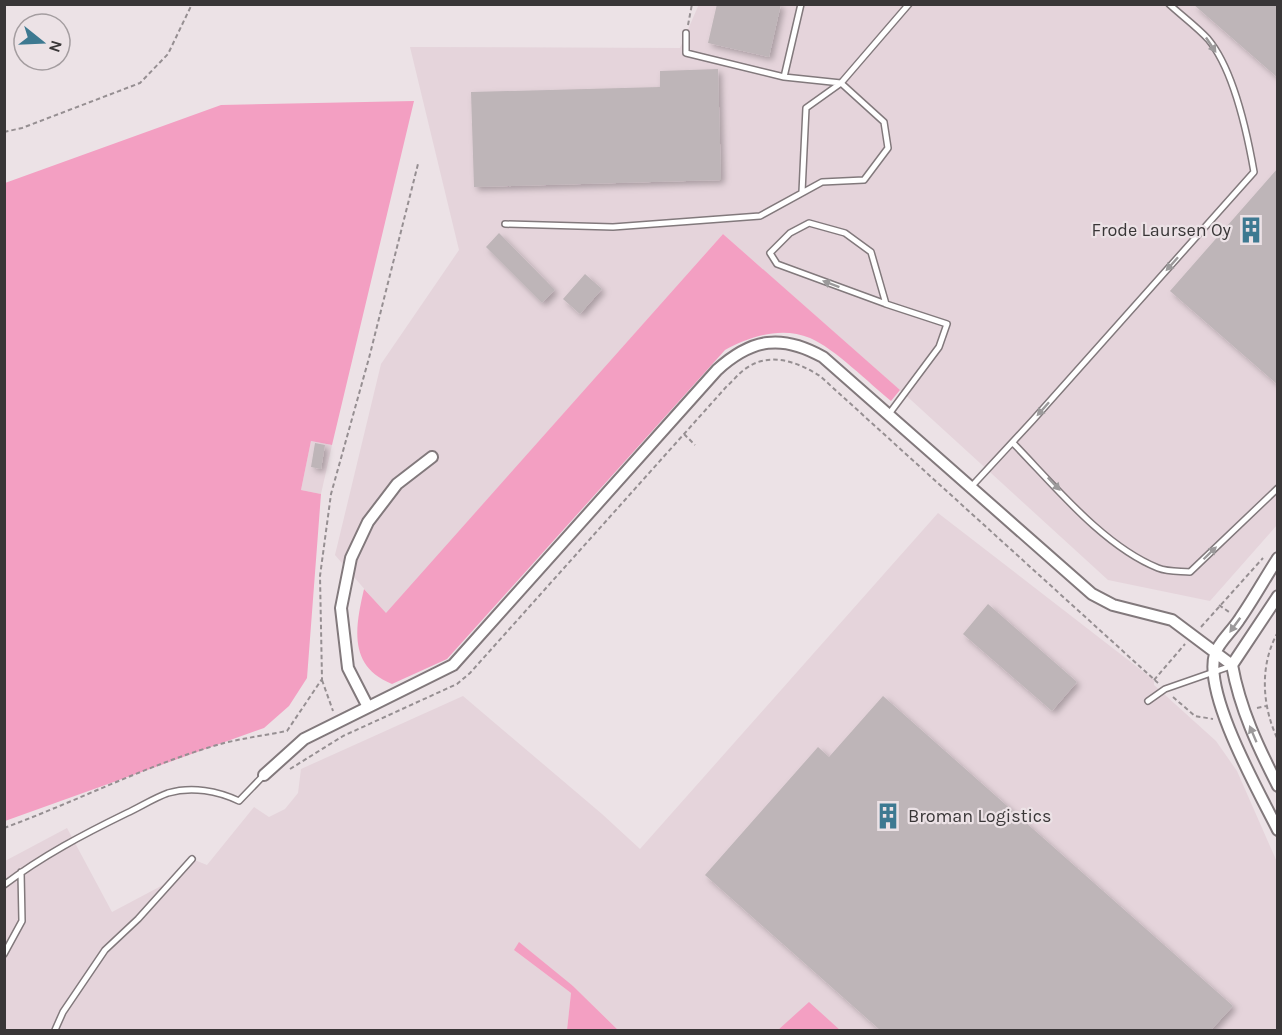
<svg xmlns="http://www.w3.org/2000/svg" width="1282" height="1035" viewBox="0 0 1282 1035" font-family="Karla,sans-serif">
  <defs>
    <filter id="shadow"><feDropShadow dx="3.5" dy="3.5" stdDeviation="3" flood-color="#0004"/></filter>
  </defs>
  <rect width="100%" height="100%" fill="#ece2e6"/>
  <path fill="#e5d4db" d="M699,4L1277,5V525L1210,601L1108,580L911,400L723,234L386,614L335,555L381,364L459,250L410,47L680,48Z
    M311,441L332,445L321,494L301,490Z
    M938,513L1154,680V685L1216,741L1237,771L1277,862V1030H840L809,1003L778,1030H618L573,986L514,950L571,993L567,1030H5V861L67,828L112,912L163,885L192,859L207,865L254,807L269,817L285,809L298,793L301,769L463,696L602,814L640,849Z"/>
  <path fill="#f39fc2" d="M414,101L332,445L311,441L301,490L321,494L307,678L289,706L264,728L5,821V183L221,105Z
    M723,234L900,390L891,401C870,384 834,348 810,338C782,326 750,336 725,350L447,659L392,684C348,666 355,628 364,589L386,613Z
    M519,942L573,986L618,1030H567L571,993L514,950Z
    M809,1002L840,1030H778Z"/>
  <path fill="#beb5b8" filter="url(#shadow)" d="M717,4H781L769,57L708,43Z
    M1193,4H1278V78Z
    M718,69L721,180L474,187L471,92L660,87V71Z
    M1278,168V385L1170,291Z
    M499,233L555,290L542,303L486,247Z
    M585,274L602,289L580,314L563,299Z
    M315,443L325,445L321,469L311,467Z
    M988,604L1077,682L1052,711L963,634Z
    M883,696L1233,1006L1211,1030H880L705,875L818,747L829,757Z"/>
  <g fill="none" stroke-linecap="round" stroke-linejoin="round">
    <g stroke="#82797c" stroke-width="8">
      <path id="service" d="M686,33V53L784,77
        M802,192L806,108L841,83L909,4
        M505,224L613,227L760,216L822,182L864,180L888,148L884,122L841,83L784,77L801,4
        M886,304L871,252L845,233L809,223L790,233L770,253L777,264L886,304L947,324L939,347L889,414
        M1013,443C1054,485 1103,546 1158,568C1168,572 1180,571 1190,572L1278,488
        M971,487L1033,420L1254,172C1247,132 1234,70 1208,39C1197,27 1182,16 1169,4
        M1148,701L1165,689L1231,666
        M4,885C42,856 84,834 127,813C140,807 154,798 168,793C192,786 218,791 239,801L264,775
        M4,954L22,921L21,872
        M55,1030L63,1012L105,950L138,919L192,859"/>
    </g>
    <g stroke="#82797c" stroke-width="14">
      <path id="minor" d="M1278,558C1265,578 1253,600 1239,620C1232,631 1218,643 1215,654C1203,694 1259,792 1278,830
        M1278,596L1232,665C1240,709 1258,747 1278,786
        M368,707L348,668L341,608L351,558L368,522L397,484L432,457
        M264,775L304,739L453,665L717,370C752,338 782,334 823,357L1092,594L1113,605L1172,620L1232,665"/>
    </g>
    <path stroke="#968f92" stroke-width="2" stroke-dasharray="4.5 3" stroke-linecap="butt" d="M688,25L692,4
      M4,132L22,128L140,83L168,54L192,4
      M684,434L695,445
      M1219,605L1229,612
      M1201,627L1263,558
      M1278,632C1259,665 1262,707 1278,740
      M322,680L333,711
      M1154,680L1185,644
      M1173,697L1195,716L1213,719
      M1257,708L1266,706
      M290,769L343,736L457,684L470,673L727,386C733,381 738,374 745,369C769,351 798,362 820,376L1158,683
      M4,828C78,801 148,764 224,743C245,738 266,735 287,731L322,679L320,576L331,494L369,358L418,164"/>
    <use href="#service" stroke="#fff" stroke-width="5"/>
    <use href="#minor" stroke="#fff" stroke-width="10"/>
  </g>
  <defs><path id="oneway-solid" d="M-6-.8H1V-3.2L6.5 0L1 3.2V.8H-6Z" transform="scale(1.5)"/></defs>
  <g fill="#9c9a9b">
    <use href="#oneway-solid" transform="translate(1211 45) rotate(56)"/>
    <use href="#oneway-solid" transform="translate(1172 264) rotate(132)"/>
    <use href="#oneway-solid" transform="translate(831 284) rotate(-159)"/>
    <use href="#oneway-solid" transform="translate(1043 409) rotate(132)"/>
    <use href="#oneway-solid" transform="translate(1054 484) rotate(46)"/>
    <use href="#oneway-solid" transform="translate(1210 553) rotate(-44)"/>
    <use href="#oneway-solid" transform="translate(1235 625) rotate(126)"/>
    <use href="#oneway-solid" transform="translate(1253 734) rotate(-113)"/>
  </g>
  <defs>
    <g id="building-bare" transform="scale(2.07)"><path d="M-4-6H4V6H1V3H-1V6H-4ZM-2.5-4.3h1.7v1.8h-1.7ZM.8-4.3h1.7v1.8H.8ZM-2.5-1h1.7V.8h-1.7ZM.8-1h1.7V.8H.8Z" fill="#3d7991" stroke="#ece2e6" stroke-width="2.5" paint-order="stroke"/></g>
  </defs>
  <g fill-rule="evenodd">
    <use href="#building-bare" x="1251" y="230"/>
    <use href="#building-bare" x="888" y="816"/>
  </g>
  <g text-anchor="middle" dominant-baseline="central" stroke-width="4.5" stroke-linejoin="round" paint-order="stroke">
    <g font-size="18" fill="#393637" stroke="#ece2e6" text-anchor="end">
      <text x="1231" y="230">Frode Laursen Oy</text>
      <text x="908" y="816" text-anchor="start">Broman Logistics</text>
    </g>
  </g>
  <rect width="1282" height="1035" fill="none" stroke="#393637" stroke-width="12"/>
  <g transform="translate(42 42) rotate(108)"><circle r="28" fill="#ece2e6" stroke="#a49da0" stroke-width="1.5"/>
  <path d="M0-4.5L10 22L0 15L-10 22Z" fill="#3d7991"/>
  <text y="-9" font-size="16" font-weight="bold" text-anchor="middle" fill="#393637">N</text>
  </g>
</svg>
